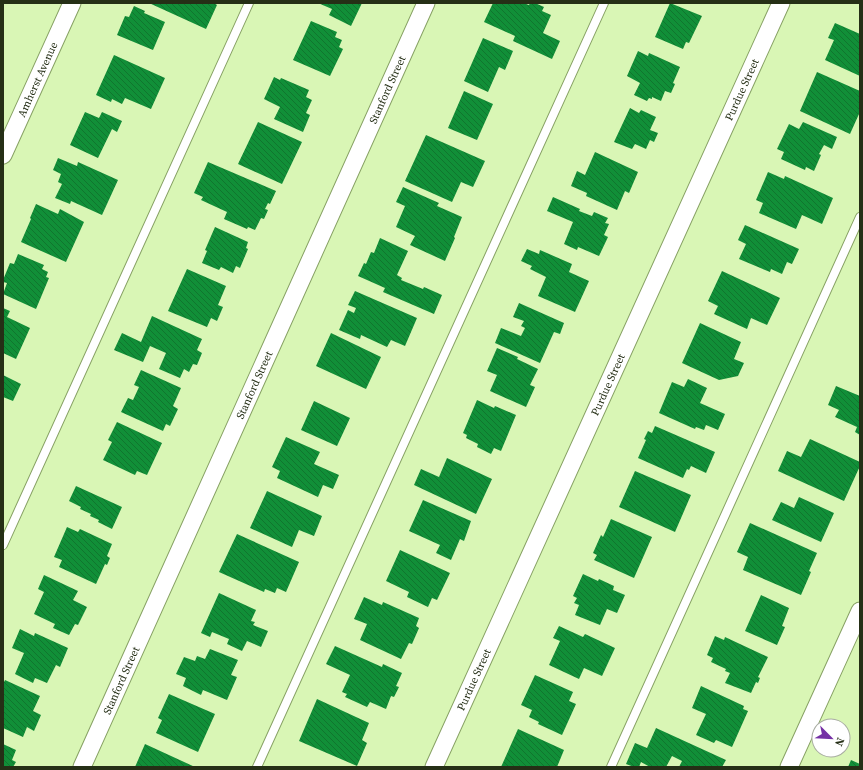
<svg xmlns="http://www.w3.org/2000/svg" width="863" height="770" viewBox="0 0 863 770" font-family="'Source Serif 4',serif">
  <defs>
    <pattern id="building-back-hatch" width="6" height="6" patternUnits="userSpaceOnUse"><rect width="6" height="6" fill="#118f38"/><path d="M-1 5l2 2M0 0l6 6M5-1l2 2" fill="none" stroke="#10752e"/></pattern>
  </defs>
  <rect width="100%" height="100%" fill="#d9f6b5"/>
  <path fill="url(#building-back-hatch)" d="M149,3H214L217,5L206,29Z
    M318,3H362L351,26L329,15L332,9Z
    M493,3H523L529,5L530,3H535L544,7L542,11L551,15L543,33L560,41L552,59L513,41L515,36L484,22Z
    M670,3L702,16L689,43L686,42L683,49L655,37Z
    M134,6L145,11L144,13L165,22L153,50L117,35L125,16L129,17Z
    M311,21L337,32L335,37L342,40L339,47L343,49L330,76L293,60Z
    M835,23L860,34V76L825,60L834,40L828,38Z
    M483,38L513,51L505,70L499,67L488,92L464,81Z
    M638,51L648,56L649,53L680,67L673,83L675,84L671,93L665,91L661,101L652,97V99L649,98L647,101L634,95L640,83L627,76Z
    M114,55L165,78L151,109L125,98L122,104L112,99L111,102L96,95Z
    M817,72L860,91V114H859L850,134L800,111Z
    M274,77L280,80L281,78L309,90L306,97L312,100L306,113L310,115L303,132L274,119L280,107L264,99Z
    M464,91L493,104L477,140L448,128Z
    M630,108L639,113L641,110L656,117L650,130L658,133L654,142L650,140L646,149L635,144L632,149L614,142Z
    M85,112L99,118L102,112L122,121L117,132L112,129L98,158L70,145Z
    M258,122L302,142L282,184L238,164Z
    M803,122L837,137L832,149L824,145L819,154L821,155L814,171L806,167L805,170L781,159L784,152L777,149L789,124L799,129Z
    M426,135L485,161L473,187L461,182L452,202L405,181Z
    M595,152L638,172L629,193L625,191L617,210L586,196L587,193L571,186L577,171L585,175Z
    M58,158L77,166L78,162L118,180L102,215L71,201L70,204L55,198L62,184L58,182L61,174L53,170Z
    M208,162L276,191L270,204L268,203L265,209L268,210L264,219L261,218L255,230L248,227L247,229L224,219L227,212L201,200L203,197L194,193Z
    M768,172L784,179L785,176L833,198L822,224L802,215L796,229L759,213L763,203L756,200Z
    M403,187L439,203L437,206L462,217L454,237L455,238L445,261L410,245L415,236L396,227L405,206L396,202Z
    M553,197L580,209L579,211L592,216L594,212L608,218L605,223L609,224L604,235L608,237L599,256L578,247L577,250L564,244L573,222L547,211Z
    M36,204L58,214L60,209L84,222L66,262L21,242L31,219L30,218Z
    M745,225L799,249L792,264L787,262L782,274L771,269L770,272L739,259L746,244L738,240Z
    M215,227L248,242L246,248L248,249L240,268L236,266L233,273L221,267L219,270L202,263L207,251L205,250Z
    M380,238L408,251L397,275L402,278L401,280L423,289L424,287L442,295L434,314L383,292L385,288L358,276L364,263L366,264L371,252L374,253Z
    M527,249L539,254L540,250L572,264L569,272L589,281L575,312L538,296L546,277L530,269L532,266L521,261Z
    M18,254L44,265L42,269L48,272L46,277L49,278L36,309L3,294L7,283L3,282V280L10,263L14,264Z
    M187,269L226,286L218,305L223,307L217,321L211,318L207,327L168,311Z
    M722,271L780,298L767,325L751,318L747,329L714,314L718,306L708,301Z
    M355,291L417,318L405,346L391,340L387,347L361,335L360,339L339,330L348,310L354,313L356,308L348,305Z
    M519,303L564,323L560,334L554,332L540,363L495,343L501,328L521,336L525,328L521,326L524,321L513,317Z
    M3,308L10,311L7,317L30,328L16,359L3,353Z
    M152,316L202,339L197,350L202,353L197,365L193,364L189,372L184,369L180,378L159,369L166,353L150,346L143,362L114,350L122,333L141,342Z
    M700,323L741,342L734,359L744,363L738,376L719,380L682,363Z
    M331,333L381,357L366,389L316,366Z
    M497,348L518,357L517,359L538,369L530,385L535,387L526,407L490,391L497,375L487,371Z
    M141,370L181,388L173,406L178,409L170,426L166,424L163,431L121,412L128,398L133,400L139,387L134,385Z
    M3,375L21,384L13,401L3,397Z
    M688,379L707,388L700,403L725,414L718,430L706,425L704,430L696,427L695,429L659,413L672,382L684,387Z
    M836,386L860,396V435L855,432L857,427L835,417L839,410L828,405Z
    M477,400L494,408L495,406L516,415L501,451L494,448L491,454L477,447L478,444L466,438L467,435L463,433Z
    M314,401L350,418L337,446L301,430Z
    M117,422L162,443L147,475L137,471L135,475L103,460L112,442L108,440Z
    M655,426L715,452L706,473L691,466L689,470L687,469L683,478L638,458L646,440L644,439L648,431L652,433Z
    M286,437L320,452L314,464L339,475L333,489L323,485L318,497L277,478L280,471L272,467Z
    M810,439L860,462V466L844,501L778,471L787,451L801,457Z
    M447,458L492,479L476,514L414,485L421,469L439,477Z
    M635,471L691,495L675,532L619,507Z
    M76,486L122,507L112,529L98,522L99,520L90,516L91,514L80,509L81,507L69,501Z
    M267,491L322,516L314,536L299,530L292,547L250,528Z
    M799,497L834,513L821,542L772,520L781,502L794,508Z
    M423,500L471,521L464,541L460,539L451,560L436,553L440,545L409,531Z
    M611,519L652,537L634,578L594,560L597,555L593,553L601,535L603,537Z
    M750,523L817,553L809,571L811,572L801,595L743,570L748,557L737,552Z
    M67,527L78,532L80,529L112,544L107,556L110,558L107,565L105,564L96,584L59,567L62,560L54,557Z
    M237,534L299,562L286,592L277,588L275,593L265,589L264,592L219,572Z
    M400,550L450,573L437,600L432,598L428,607L407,597L409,592L386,581Z
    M583,574L598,581L599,579L614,586L613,590L625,595L617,613L607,609L600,625L575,615L579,605L574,603L577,598L573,596Z
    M44,575L78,591L73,600L87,607L78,625L75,624L69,635L53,628L55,624L34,614L44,592L38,589Z
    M219,593L256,610L251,621L255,622L253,625L268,631L261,647L247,641L242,651L227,644L229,639L212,632L210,637L201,633Z
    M761,595L789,608L782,626L785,627L777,645L745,631Z
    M364,597L382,605L383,602L419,618L416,626L419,628L412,644L409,643L401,659L360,640L367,624L354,619Z
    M559,626L583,637L585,634L615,648L602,676L584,668L579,679L549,665L560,641L553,638Z
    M20,629L34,636L35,633L68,648L60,667L56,665L47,683L35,678L33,683L15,674L24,653L12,648Z
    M715,636L724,640L725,637L768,657L758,677L760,678L758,683L756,682L751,693L725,683L730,673L725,671L726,669L711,662L713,658L707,655Z
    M335,646L382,667L383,664L402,673L396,686L399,687L394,697L391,696L386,709L370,702L367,707L345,697L347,694L342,692L350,675L326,664Z
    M210,649L238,660L231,675L237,677L227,700L203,690L201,695L183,686L186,678L176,674L184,657L195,661L197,656L205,659Z
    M535,675L573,692L569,701L576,704L562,735L538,724L539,722L529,717L532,710L521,705Z
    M5,680L40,696L33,711L41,715L34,731L27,727L23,737L3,728V684Z
    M701,686L744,706L743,709L748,711L732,747L716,740L714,743L696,735L706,714L692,708Z
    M169,694L215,714L198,752L156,733L162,720L158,718Z
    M317,699L369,723L362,740L367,743L357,766L299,741Z
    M656,728L726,760L722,767H679L682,761L672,756L666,767H650L641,762L639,767H634L626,764L635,743L647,748Z
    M518,729L564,750L557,767H501Z
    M3,744L16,750L12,760L16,762L13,767H3Z
    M145,744L195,767H135Z
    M851,760L860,764V767H848Z"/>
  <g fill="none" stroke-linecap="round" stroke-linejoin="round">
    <g stroke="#87a164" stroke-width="10">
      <path id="service" d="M3,545L249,3
        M257,767L604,3
        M611,767L860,217"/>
    </g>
    <g stroke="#87a164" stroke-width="19">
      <g id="minor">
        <path id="s1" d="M3,155L72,3"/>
        <path id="s2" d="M82,767L426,3"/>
        <path id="s3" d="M434,767L781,3"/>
        <path d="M789,767L860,611"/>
      </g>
    </g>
    <use href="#service" stroke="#fff" stroke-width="8"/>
    <use href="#minor" stroke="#fff" stroke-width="17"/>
  </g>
  <g text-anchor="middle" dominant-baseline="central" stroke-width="3" stroke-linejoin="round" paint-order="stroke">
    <g font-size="11" fill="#252f16" stroke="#fff">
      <text stroke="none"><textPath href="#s1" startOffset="83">Amherst Avenue</textPath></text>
      <text stroke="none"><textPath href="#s2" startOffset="743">Stanford Street</textPath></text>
      <text stroke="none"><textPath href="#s3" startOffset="744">Purdue Street</textPath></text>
      <text stroke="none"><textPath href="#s2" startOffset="419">Stanford Street</textPath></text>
      <text stroke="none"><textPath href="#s3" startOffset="420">Purdue Street</textPath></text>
      <text stroke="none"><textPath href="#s2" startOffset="95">Stanford Street</textPath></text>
      <text stroke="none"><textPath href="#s3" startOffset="96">Purdue Street</textPath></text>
    </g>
  </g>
  <rect width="863" height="770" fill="none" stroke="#252f16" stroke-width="8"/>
  <g transform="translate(831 738) rotate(114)"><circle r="19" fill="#ffffff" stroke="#a8aca2"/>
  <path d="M0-3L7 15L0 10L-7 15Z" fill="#7531a5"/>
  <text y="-6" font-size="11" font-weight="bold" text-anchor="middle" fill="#252f16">N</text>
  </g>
</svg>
